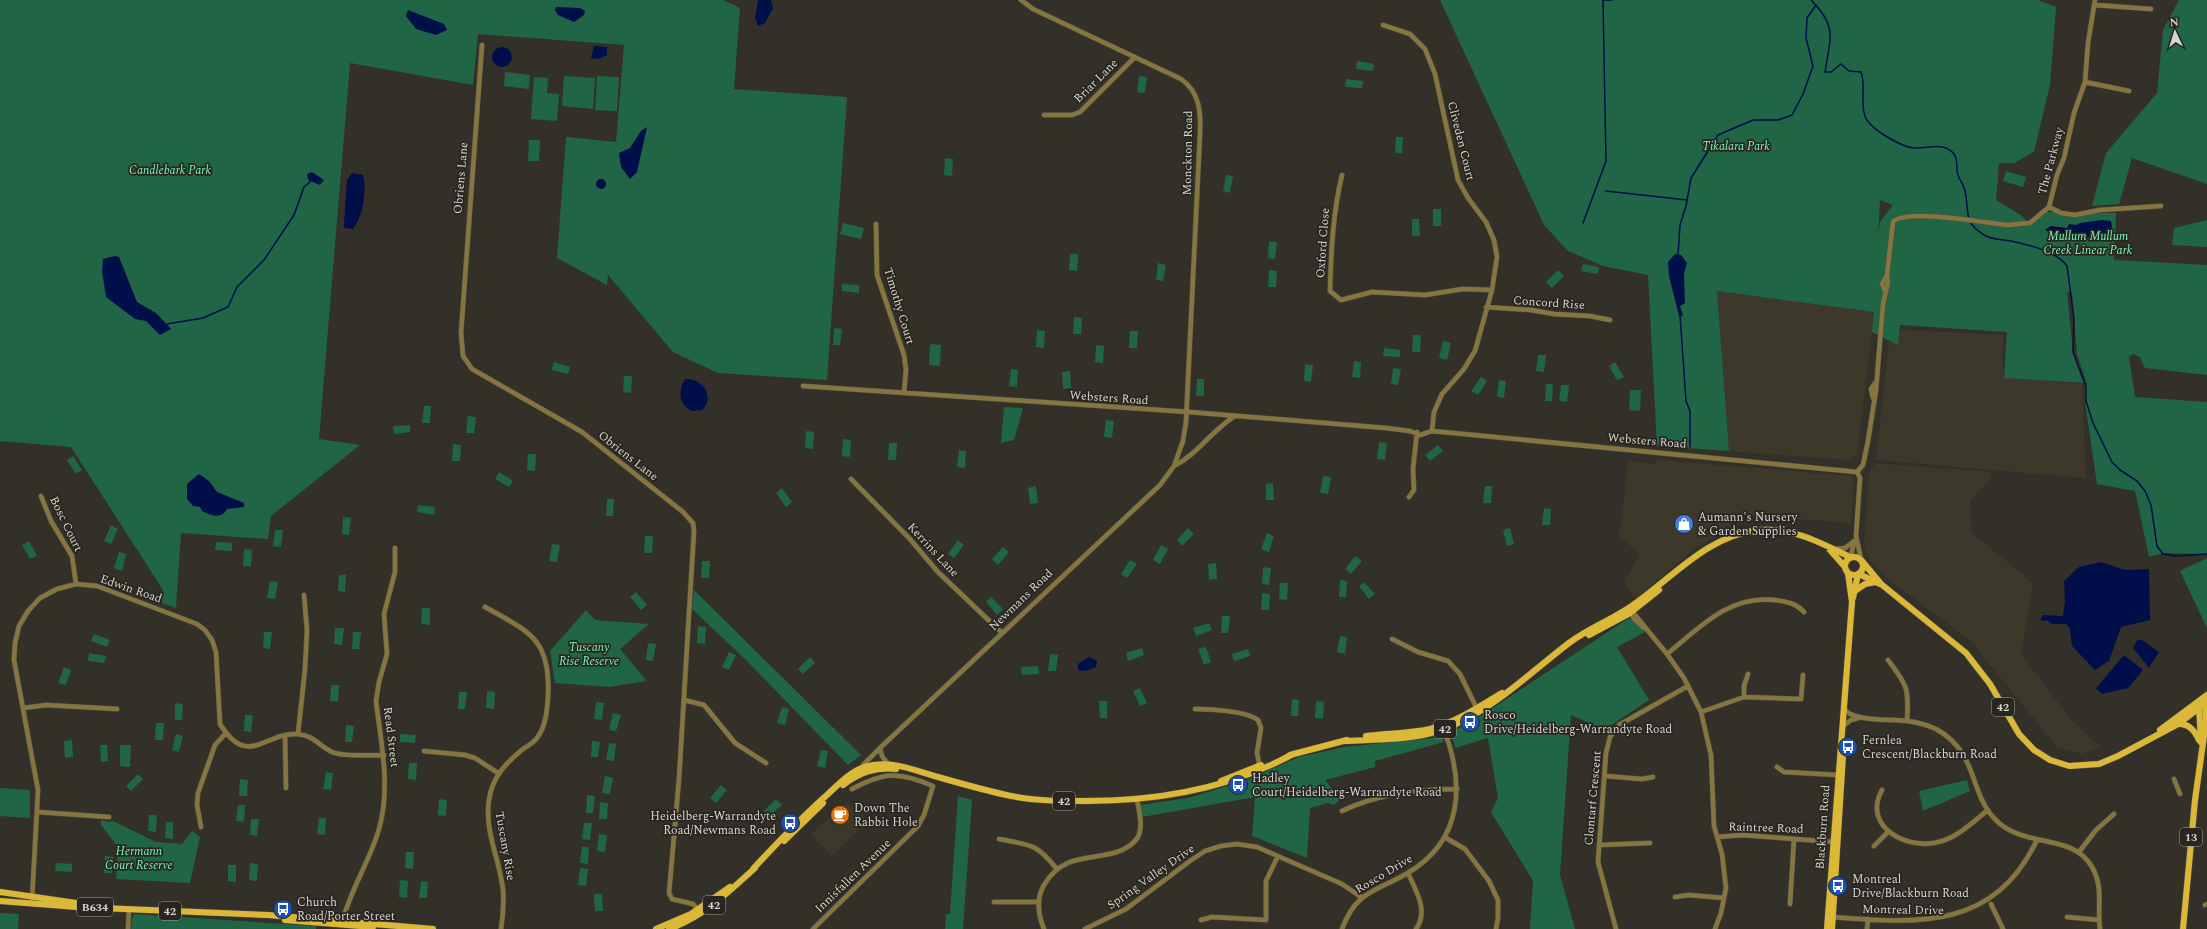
<svg xmlns="http://www.w3.org/2000/svg" width="2207" height="929" viewBox="0 0 2207 929" font-family="Spectral,serif">
  <rect width="100%" height="100%" fill="#323029"/>
  <path fill="#3c392b" d="M1717,291L1875,312L1857,454L1846,460L1729,451Z
    M1905,330L2003,335V377L2082,384L2086,478L1876,460L1890,332Z
    M1657,460L1852,476L1854,481L1851,523L1731,514L1730,529L1711,538L1690,552L1635,600L1624,581L1640,555L1618,534L1621,526L1628,461L1657,464Z
    M1875,463L1991,472V479L1970,500L1972,533L2033,583L2021,654L2072,721L2100,747L2081,754L2057,747L1969,639L1894,584L1870,561L1864,547L1869,473Z
    M847,803L868,820L832,856L811,834Z"/>
  <path fill="#216547" fill-rule="evenodd" d="M0,0H723L740,8L734,89L847,97L827,380L718,373L673,352L608,275L607,285L557,258L566,137L616,142L624,45L478,34L473,85L350,63L319,439L360,445L271,516L268,539L181,533L176,608L162,603L163,590L71,447L0,441Z
    M1440,0H2038L2056,7L2050,85L2034,152L2014,163H1999L1996,200L2022,216L2029,224L2047,212L2116,213L2114,260L2207,265V375L2145,368L2140,357L2133,354L2129,357L2135,397L2207,402V554L2164,553L2149,557L2135,491L2097,484L2086,409L2085,383L2004,378L2007,332L1900,325L1898,345L1872,332L1874,312L1717,291L1729,451L1657,446L1648,275L1603,266L1568,251L1544,225ZM1880,200L1893,205L1880,222L1878,237ZM2067,292L2072,293L2077,354L2088,387L2085,383L2073,352Z
    M2179,0H2207V184L2132,158L2119,204L2092,206L2106,153L2157,93L2163,30Z
    M1357,61L1374,64L1373,71L1356,69Z
    M505,72L530,75L529,89L504,86Z
    M564,76L595,78L593,109L562,106Z
    M597,76L619,77L617,111L595,110Z
    M1139,76L1147,77L1145,93L1137,92Z
    M534,77L548,78L547,93L559,94L557,121L531,119Z
    M1346,79L1363,81L1362,88L1345,87Z
    M1396,137H1403L1402,153H1395Z
    M529,140H540L539,161H528Z
    M945,158L953,159L952,176L944,175Z
    M2006,171L2026,177L2023,187L2003,181Z
    M1226,175L1233,176L1230,193L1223,191Z
    M1441,209V226H1433V209Z
    M1412,219H1419L1420,236H1412Z
    M2207,220V247L2172,245L2174,228Z
    M843,223L864,228L861,239L840,234Z
    M1269,242H1277L1275,259L1268,258Z
    M1070,254H1078L1077,271L1069,270Z
    M1158,263L1166,265L1163,281L1156,280Z
    M1583,264L1599,267L1598,274L1581,271Z
    M1269,270L1277,271L1276,287H1268Z
    M1558,270L1564,276L1552,288L1546,282Z
    M842,284L859,285V293L842,291Z
    M1074,317L1082,318L1081,334H1073Z
    M834,328L842,329L840,345H833Z
    M1037,330L1045,331L1044,348L1036,347Z
    M1130,331H1138L1137,348H1129Z
    M1413,335H1421L1420,352H1412Z
    M1443,341L1451,343L1447,360L1439,358Z
    M930,344L941,345L940,366L929,365Z
    M1096,345L1104,346L1103,363L1095,362Z
    M1384,348L1400,350V357L1383,356Z
    M1538,355H1546L1544,372L1536,371Z
    M1354,361L1361,362L1360,378L1352,377Z
    M554,362L570,367L568,374L552,370Z
    M1615,362L1624,377L1617,380L1609,366Z
    M1305,364L1313,365L1311,382L1304,381Z
    M1393,368L1401,369L1398,385L1391,384Z
    M1011,369L1018,370L1017,387L1009,386Z
    M1070,371L1071,388L1063,389L1062,372Z
    M624,376H632L631,393L623,392Z
    M1481,377L1487,381L1478,395L1471,391Z
    M1197,379H1204V396H1196Z
    M1499,380L1506,381L1504,398L1497,397Z
    M1546,384H1553L1552,401H1545Z
    M1561,385H1569L1567,402L1559,401Z
    M1630,390H1641L1640,411L1629,410Z
    M424,406H431L430,423H422Z
    M1004,407L1023,408L1014,440L1001,443Z
    M468,416L476,417L474,433H466Z
    M1106,420L1114,421L1112,438L1104,437Z
    M410,425V432L394,434L393,426Z
    M806,431L814,432L813,449L805,448Z
    M843,439L851,440L850,457L842,456Z
    M1379,442L1387,443L1385,460L1377,459Z
    M889,443H897L896,460H888Z
    M453,444L461,445L460,461H452Z
    M1438,445L1443,451L1430,461L1425,455Z
    M959,450L966,451L965,468L957,467Z
    M528,454H536L535,471L527,470Z
    M73,456L82,470L76,474L67,460Z
    M499,472L513,481L509,487L495,479Z
    M1323,476L1331,477L1328,494L1320,493Z
    M1273,483L1274,500H1266V484Z
    M1036,486L1038,503L1030,504L1028,488Z
    M1485,486H1492L1491,503H1483Z
    M782,488L792,502L786,507L776,493Z
    M607,499H614L613,516H606Z
    M418,505L435,507L434,515L417,512Z
    M1544,508L1551,509L1550,525H1542Z
    M343,517L351,518L349,535L342,534Z
    M111,525L118,529L111,544L104,541Z
    M1188,528L1194,534L1182,546L1177,540Z
    M1510,528L1514,544L1507,546L1503,530Z
    M275,530H283L281,547L273,546Z
    M1267,533L1274,536L1269,552L1261,549Z
    M645,536H653L652,553H644Z
    M958,540L964,545L954,558L948,554Z
    M29,541L37,556L30,559L22,545Z
    M216,542L232,543V551L215,550Z
    M552,544L560,545L557,562L549,561Z
    M1161,545L1168,549L1160,564L1153,560Z
    M1003,547L1009,552L998,565L992,559Z
    M244,549L252,550L251,566H243Z
    M119,552L126,554L122,571L114,568Z
    M1355,556L1362,561L1351,574L1345,569Z
    M2207,558V628L2180,571Z
    M1130,560L1137,564L1127,578L1121,574Z
    M702,561H710L709,578H701Z
    M1216,563L1217,579L1209,580L1208,564Z
    M1263,567L1271,568L1269,585L1262,584Z
    M339,575H346L345,592L338,591Z
    M1340,580L1347,581L1346,597H1339Z
    M270,581L278,582L275,599L267,598Z
    M1364,582L1375,594L1369,599L1359,586Z
    M1280,583H1288L1287,600L1279,599Z
    M694,590L861,755L848,765L746,660L692,609Z
    M636,592L647,605L641,610L630,597Z
    M1262,593L1270,594L1269,610H1261Z
    M991,597L1003,609L997,615L986,602Z
    M422,608H430V625L421,624Z
    M586,610L595,620L649,624L620,649L647,681L609,687L555,683L550,651Z
    M1222,616H1230L1228,633H1221Z
    M1629,618L1645,632L1617,647L1649,700L1604,730L1571,715L1560,875L1575,929H1530L1533,881L1491,812L1498,798L1488,738L1455,748L1452,735L1456,730L1479,717Z
    M1209,623L1212,630L1196,636L1193,628Z
    M698,626L706,627L705,644L697,643Z
    M335,628H344L342,645L334,644Z
    M264,632H272L270,649L263,648Z
    M353,632H361L359,649H352Z
    M94,634L110,640L107,647L91,641Z
    M1340,636L1347,637L1345,654L1337,652Z
    M648,643L656,644L653,661L646,660Z
    M1206,647L1211,662L1204,665L1198,649Z
    M1142,648L1144,655L1128,661L1126,653Z
    M1248,649L1250,656L1234,661L1232,654Z
    M729,652L736,655L729,670L722,667Z
    M89,653L106,656L104,663L88,661Z
    M1050,654L1058,655L1056,671H1048Z
    M810,657L815,663L803,674L798,669Z
    M1038,666L1039,674L1022,675L1021,667Z
    M64,667L71,670L66,685L58,683Z
    M331,685H339L338,702L330,701Z
    M1140,688L1147,703L1140,706L1133,691Z
    M487,691L495,692L494,709L486,708Z
    M459,692H467L465,709H458Z
    M1292,699L1299,700L1298,716H1291Z
    M1099,701H1107V718H1100Z
    M1316,701L1324,702L1323,719L1315,718Z
    M596,702L604,703L602,720L594,719Z
    M175,703L183,704L182,720H175Z
    M782,707L789,709L785,725L777,723Z
    M613,713L621,715L616,731L609,730Z
    M245,715H253L251,732L244,731Z
    M156,723H164L163,740H155Z
    M346,725L354,726L352,742H345Z
    M176,734L183,736L179,752L172,750Z
    M400,734L416,735L415,743L400,742Z
    M1441,737L1444,742L1375,761V767L1325,780L1341,799L1334,805L1328,803L1310,808L1307,858L1252,836L1255,797L1142,817L1140,805L1188,798L1247,780L1299,757L1344,747Z
    M72,740L73,757L65,758L64,741Z
    M592,741L600,742L598,757H591Z
    M609,743L616,744L614,761L606,760Z
    M100,745H107L108,761L101,762Z
    M120,745H131L130,767L120,766Z
    M821,750L828,751L825,768L817,766Z
    M409,763H417L416,780L408,779Z
    M326,772L333,773L331,790L323,789Z
    M138,774L143,779L131,791L126,786Z
    M605,776L613,778L610,794L602,793Z
    M240,779L248,780L247,796H239Z
    M1967,780L1970,791L1923,811L1919,791Z
    M721,785L727,790L716,803L710,798Z
    M0,788L30,790V818L0,816Z
    M587,795L595,796L593,813H586Z
    M958,796L972,800L963,929H945L946,914H950Z
    M439,799L447,800L446,816L438,815Z
    M776,799L782,805L769,816L764,811Z
    M600,802L608,803L607,819H599Z
    M238,805H245L244,822L236,821Z
    M149,815H157L156,832L148,831Z
    M319,818H326L325,835L317,834Z
    M251,819H259L257,836L250,835Z
    M101,820L109,822L113,821L156,842L182,844L192,831L200,837L190,883L116,879L118,847L101,825Z
    M166,822H173V839L165,838Z
    M584,823H592L590,840L582,839Z
    M599,834L607,835L605,852L597,851Z
    M582,847H589L588,864L580,863Z
    M406,852H414L413,869L405,868Z
    M105,856L113,857L112,873H104Z
    M56,863L72,864V872L55,871Z
    M250,863L258,864L257,881L249,880Z
    M228,865H236V882L228,881Z
    M580,868L588,869L586,886L578,885Z
    M400,880L408,881L407,898L399,897Z
    M421,881L428,882L427,898H419Z
    M594,894H602L603,911H595Z
    M0,913L19,914L18,929H0Z
    M135,914L316,926V929H131L132,918Z"/>
  <path fill="#000e49" d="M758,0H771L773,8L765,23L758,26L755,18Z
    M556,7L580,8L585,11L584,15L574,22L558,15L555,10Z
    M408,10L444,24L447,30L436,35L416,29L406,16Z
    M594,46L607,47V55L598,59L591,58Z
    M492 57a10 10 0 1 1 20 0a10 10 0 1 1-20 0Z
    M647,127L637,172L630,179L621,167L619,153L630,148L641,131Z
    M312,172L324,180L320,185L308,180L307,174Z
    M352,173L363,175C367,190 363,217 353,229L344,228V224L347,180Z
    M596 184a5 5 0 1 1 10 0a5 5 0 1 1-10 0Z
    M2102,220L2111,221L2114,238L2113,241L2109,242L2100,238L2092,240L2082,233L2076,236V239L2067,240L2045,230L2051,226L2067,228L2069,224L2076,225L2080,223Z
    M1675,254L1681,255L1687,263L1684,274L1685,303L1680,306L1683,316H1679L1669,276L1668,262Z
    M115,256L119,257L137,302L156,313L171,329L160,335L146,321L135,319L106,297L102,271L103,259Z
    M685,379C702,378 716,396 702,410L693,411C678,406 678,391 685,379Z
    M199,474L209,481L217,492L244,503V507L227,509C221,520 211,515 202,511L200,507L193,506L187,499V484Z
    M2101,562L2125,570L2149,569L2150,620L2121,627L2109,661L2095,670L2072,646L2070,629L2066,624H2052L2048,621L2040,620L2043,615L2063,616L2065,601L2064,581L2079,567Z
    M2137,640H2142L2159,652L2149,668L2133,648Z
    M2124,655L2143,670L2128,688L2102,694L2096,688Z
    M1089,657L1097,661L1096,667L1086,671L1078,670V664Z"/>
  <g fill="none" stroke-linecap="round" stroke-linejoin="round">
    <path stroke="#000e49" stroke-width="1.5" d="M1604,0H1612
      M1811,0C1838,27 1830,38 1825,72H1831L1841,64L1849,71L1861,72C1866,86 1860,102 1865,116C1869,129 1902,147 1914,148C1928,149 1943,141 1954,154C1959,161 1955,168 1958,175C1960,181 1964,185 1965,191C1970,213 1962,221 1984,235C1992,240 2001,239 2011,241C2029,245 2056,251 2067,266L2074,319L2073,352L2086,387V401L2093,423L2112,462L2120,470L2137,481L2145,491L2151,505L2157,546L2163,554L2175,556L2207,554
      M1606,191L1687,200
      M1583,223L1606,161L1603,0
      M1678,255L1680,225L1686,206L1691,178L1718,135L1753,120H1778L1792,115L1803,94L1813,66L1806,38L1807,18L1816,5
      M1680,315L1686,401L1690,411V447
      M167,324L203,318L228,307L237,287L264,260L294,215L304,187L311,181"/>
    <g stroke="#504e47" stroke-width="5.5">
      <path id="minor" d="M2095,5L2151,9
        M1383,25L1410,34L1425,49L1435,74L1458,180L1468,198L1486,222L1494,240L1497,257L1492,290L1475,351L1464,369L1442,394L1434,412L1432,431
        M482,45L461,333L463,356L472,369L582,432L683,512L693,523L694,531L679,779L669,893L672,899L693,904L699,911
        M2085,82L2129,91
        M1044,115H1072L1080,112L1135,57
        M1342,175C1333,212 1331,252 1330,291L1341,300L1372,292L1425,295L1463,289L1492,290
        M2049,207L2061,213L2075,215L2100,210L2161,206
        M876,224L877,275L904,355L906,370L904,393
        M1885,291L1882,284L1887,275
        M1486,307L1531,310L1554,314L1590,316L1610,320
        M803,386L1189,412L1386,428L1410,431L1420,435L1432,431L1857,472
        M1873,398L1871,389L1875,383
        M1174,466C1198,454 1212,430 1235,416
        M1857,472L1863,465L1868,441L1876,390L1883,304L1888,282L1887,275L1893,222C1906,208 1986,223 2008,225L2030,223L2049,207L2057,175L2064,158L2074,113L2085,82L2088,43L2095,0
        M1857,472L1860,478L1856,536L1861,559
        M851,479L909,538L938,572L1002,633
        M41,496L51,521L72,556L76,584
        M1409,497L1414,490L1413,469L1417,432
        M1836,549L1845,548L1853,542
        M1851,557L1854,541
        M485,607C530,632 551,639 548,697C547,711 546,726 537,738C534,742 528,746 523,749C506,763 492,777 489,800C484,831 500,860 503,890C504,903 503,916 501,929
        M1631,610L1667,654L1684,678L1701,712L1711,755L1714,826L1722,854L1726,888L1721,913L1715,929
        M1630,611L1634,619L1644,628
        M1392,639L1418,652L1448,661L1460,674L1477,709
        M1667,654C1699,628 1729,595 1774,600C1785,601 1796,603 1804,612
        M1888,660C1908,686 1909,689 1907,721
        M1744,697V686L1748,674
        M684,700L704,705L735,743L766,763
        M24,708L46,705L117,709
        M1844,708C1850,722 1893,719 1907,721C1917,722 1927,725 1936,729C1981,754 1967,795 1999,823C2028,848 2072,833 2092,867C2104,888 2097,907 2100,929
        M1195,709C1211,709 1246,711 1258,720L1261,728L1257,753L1260,768
        M1701,712L1744,697L1801,699L1803,675
        M1843,726L1851,720L1858,718
        M298,734L305,669L307,630L304,595
        M285,735L286,788
        M880,748L882,756L888,764
        M424,751L465,755L475,758L498,773
        M1777,767L1784,772L1838,775
        M862,768L864,764L880,748L1160,485L1174,466L1183,441L1186,422L1200,134C1201,113 1200,92 1181,79L1033,9L1021,0
        M1605,776L1642,779L1653,777
        M2174,779L2180,794
        M1882,790C1861,828 1910,852 1942,841C1959,836 1974,821 1988,810
        M1342,811C1377,794 1419,789 1457,789
        M37,812L109,817
        M201,827L197,805L198,793L215,745L226,733
        M1717,837L1742,835L1835,842
        M1446,838L1465,849L1489,881L1498,900V918L1496,929
        M999,839C1030,845 1036,843 1056,868
        M1599,845L1650,843
        M1874,846L1888,832
        M2079,852L2096,830L2114,814
        M1408,873C1416,891 1429,911 1416,929
        M1675,897L1689,895L1724,898
        M32,900L38,790L14,660L15,643L19,626L28,611L40,598L57,589L76,584L97,586L197,624L205,630L212,640L216,652L220,724C248,769 265,732 297,734C314,735 319,746 332,752C343,757 370,755 384,755
        M994,902H1038
        M1790,904L1794,839
        M1991,904L2003,929
        M2205,905L2207,904
        M1831,917C1922,924 1994,929 2037,840
        M2067,917L2099,920
        M1201,920L1212,917L1266,920V881L1278,856
        M342,923C350,890 370,861 379,829C391,787 381,743 376,701L379,682L387,654L384,614L395,572V548
        M128,929L129,909
        M813,929L918,826L924,815L933,786C898,771 884,772 852,789
        M1044,929C1038,915 1036,898 1044,885C1068,844 1110,867 1135,841C1145,831 1139,811 1137,800
        M1085,929L1126,909L1190,861L1205,851L1221,846L1237,844L1257,847L1342,884L1361,897
        M1342,929C1356,891 1375,892 1406,874C1464,841 1465,783 1443,727
        M1616,929L1598,862L1606,753L1610,737L1619,725L1688,686
        M1867,929L1868,919"/>
    </g>
    <g stroke="#504e47" stroke-width="7">
      <path id="major" d="M1830,550L1845,567
        M1845 566a9 9 0 1 1 18 0a9 9 0 1 1-18 0Z
        M1862,561L1881,584L1966,653L1990,684L2019,734L2034,750L2050,760L2069,766L2099,764L2118,756L2178,724L2207,702
        M1859,574L1880,584
        M1855,591L1865,584L1875,582
        M1853,598L1858,574
        M1589,635L1630,613L1659,590
        M2199,707L2201,742
        M2178,724C2189,723 2195,731 2199,740
        M2160,730L2207,695
        M1366,736C1387,733 1409,734 1430,729C1456,722 1479,707 1502,693
        M1344,741C1380,739 1421,741 1454,725C1498,705 1531,672 1569,643C1590,627 1615,619 1636,603C1675,575 1709,535 1759,530C1792,527 1821,543 1850,557
        M1290,755L1347,740
        M1221,781L1261,765
        M843,785C860,772 875,767 896,769
        M784,841L823,803
        M753,869C777,843 801,818 828,794C839,784 850,772 864,767C890,759 913,770 938,777C959,783 980,789 1002,794C1030,801 1058,801 1086,801C1159,801 1229,789 1293,754
        M0,892L76,903
        M0,901L77,907L268,915L433,929
        M285,920L373,927
        M656,929L691,914L730,887
        M669,929C705,916 728,892 755,868
        M1827,929L1852,602L1848,573
        M1832,929L1843,755
        M2183,929L2195,800L2206,722L2205,697"/>
    </g>
    <use href="#minor" stroke="#85753e" stroke-width="4.5"/>
    <use href="#major" stroke="#dbb837" stroke-width="6"/>
  </g>
  <defs>
    <g id="shop-disc" transform="scale(1)"><circle r="9.5" fill="#3f7fe0" stroke="#28261f"/><path d="M-5-2.5h2.3a2.7 3.5 0 0 1 5.4 0H5L5.5 6h-11ZM-1.5-2.5h3a1.5 2.3 0 0 0-3 0Z" fill="#fff"/></g>
    <g id="bus-disc" transform="scale(1)"><circle r="9.5" fill="#1a4fb4" stroke="#28261f"/><path d="M-5-6H5V4H4V6H2V4H-2V6H-4V4H-5ZM-3.5-4V0h7V-4ZM-3.5 1.2v1.5H-2V1.2ZM2 1.2v1.5H3.5V1.2Z" fill="#fff"/></g>
    <g id="cafe-disc" transform="scale(1)"><circle r="9.5" fill="#e8710a" stroke="#28261f"/><path d="M-5.5-4.5H6V0H3Q3 3.5 0 3.5H-2.5Q-5.5 3.5-5.5 0ZM3-3.2v2h1.7v-2ZM-6 4.5H4V6H-6Z" fill="#fff"/></g>
  </defs>
  <g fill-rule="evenodd">
    <use href="#shop-disc" x="1684" y="524"/>
    <use href="#bus-disc" x="1470" y="722"/>
    <use href="#bus-disc" x="1848" y="747"/>
    <use href="#bus-disc" x="1238" y="785"/>
    <use href="#cafe-disc" x="840" y="815"/>
    <use href="#bus-disc" x="790" y="823"/>
    <use href="#bus-disc" x="1838" y="886"/>
    <use href="#bus-disc" x="283" y="909"/>
  </g>
  <g text-anchor="middle" dominant-baseline="central" stroke-width="3.5" stroke-linejoin="round" paint-order="stroke">
    <g fill="#28261f" stroke="#a2a09c" stroke-width="1">
      <rect x="1992" y="698" width="22" height="18" rx="3"/>
      <rect x="1434" y="720" width="22" height="18" rx="3"/>
      <rect x="1053" y="792" width="22" height="18" rx="3"/>
      <rect x="2180" y="828" width="22" height="18" rx="3"/>
      <rect x="703" y="896" width="22" height="18" rx="3"/>
      <rect x="77" y="898" width="36" height="18" rx="3"/>
      <rect x="159" y="902" width="22" height="18" rx="3"/>
    </g>
    <g font-size="11" font-weight="bold" fill="#d6d5d1">
      <text x="2003" y="707">42</text>
      <text x="1445" y="729">42</text>
      <text x="1064" y="801">42</text>
      <text x="2191" y="837">13</text>
      <text x="714" y="905">42</text>
      <text x="95" y="907">B634</text>
      <text x="170" y="911">42</text>
    </g>
    <g font-size="12" fill="#d6d5d1" stroke="#28261f">
      <text transform="translate(1096 81) rotate(-45)">Briar Lane</text>
      <text transform="translate(1461 141) rotate(76)">Cliveden Court</text>
      <text transform="translate(1188 153) rotate(-89)">Monckton Road</text>
      <text transform="translate(2051 161) rotate(-75)">The Parkway</text>
      <text transform="translate(461 178) rotate(-85)">Obriens Lane</text>
      <text transform="translate(1323 243) rotate(-86)">Oxford Close</text>
      <text transform="translate(1549 303) rotate(4)">Concord Rise</text>
      <text transform="translate(899 306) rotate(73)">Timothy Court</text>
      <text transform="translate(1109 398) rotate(4)">Websters Road</text>
      <text transform="translate(1647 441) rotate(5)">Websters Road</text>
      <text transform="translate(628 456) rotate(38)">Obriens Lane</text>
      <text transform="translate(66 524) rotate(64)">Bosc Court</text>
      <text transform="translate(933 550) rotate(47)">Kerrins Lane</text>
      <text transform="translate(131 589) rotate(19)">Edwin Road</text>
      <text transform="translate(1021 600) rotate(-44)">Newmans Road</text>
      <text transform="translate(391 737) rotate(83)">Read Street</text>
      <text transform="translate(1593 798) rotate(-85)">Clontarf Crescent</text>
      <text transform="translate(1823 827) rotate(-86)">Blackburn Road</text>
      <text transform="translate(1766 828) rotate(2)">Raintree Road</text>
      <text transform="translate(505 846) rotate(80)">Tuscany Rise</text>
      <text transform="translate(1384 874) rotate(-31)">Rosco Drive</text>
      <text transform="translate(853 876) rotate(-44)">Innisfallen Avenue</text>
      <text transform="translate(1151 877) rotate(-35)">Spring Valley Drive</text>
      <text transform="translate(1903 910) rotate(1)">Montreal Drive</text>
    </g>
    <g font-size="12" font-style="italic" fill="#7bf8bd" stroke="#28261f">
      <text x="1736" y="146">Tikalara Park</text>
      <text x="170" y="170">Candlebark Park</text>
      <text x="2088" y="236">Mullum Mullum<tspan x="2088" dy="14">Creek Linear Park</tspan></text>
      <text x="589" y="647">Tuscany<tspan x="589" dy="14">Rise Reserve</tspan></text>
      <text x="139" y="851">Hermann<tspan x="139" dy="14">Court Reserve</tspan></text>
    </g>
    <g font-size="12" fill="#d6d5d1" stroke="#28261f" text-anchor="start">
      <text x="1698" y="517">Aumann's Nursery<tspan x="1698" dy="14">&amp; Garden Supplies</tspan></text>
      <text x="1484" y="715">Rosco<tspan x="1484" dy="14">Drive/Heidelberg-Warrandyte Road</tspan></text>
      <text x="1862" y="740">Fernlea<tspan x="1862" dy="14">Crescent/Blackburn Road</tspan></text>
      <text x="1252" y="778">Hadley<tspan x="1252" dy="14">Court/Heidelberg-Warrandyte Road</tspan></text>
      <text x="854" y="808">Down The<tspan x="854" dy="14">Rabbit Hole</tspan></text>
      <text x="776" y="816" text-anchor="end">Heidelberg-Warrandyte<tspan x="776" dy="14">Road/Newmans Road</tspan></text>
      <text x="1852" y="879">Montreal<tspan x="1852" dy="14">Drive/Blackburn Road</tspan></text>
      <text x="297" y="902">Church<tspan x="297" dy="14">Road/Porter Street</tspan></text>
    </g>
  </g>
  <g transform="translate(2175 32) rotate(356)" stroke="#28261f" stroke-width="3" paint-order="stroke">
  <path d="M0-3L7 15L0 10L-7 15Z" fill="#d6d5d1"/>
  <text y="-6" font-size="11" font-weight="bold" text-anchor="middle" fill="#d6d5d1">N</text>
  </g>
</svg>
